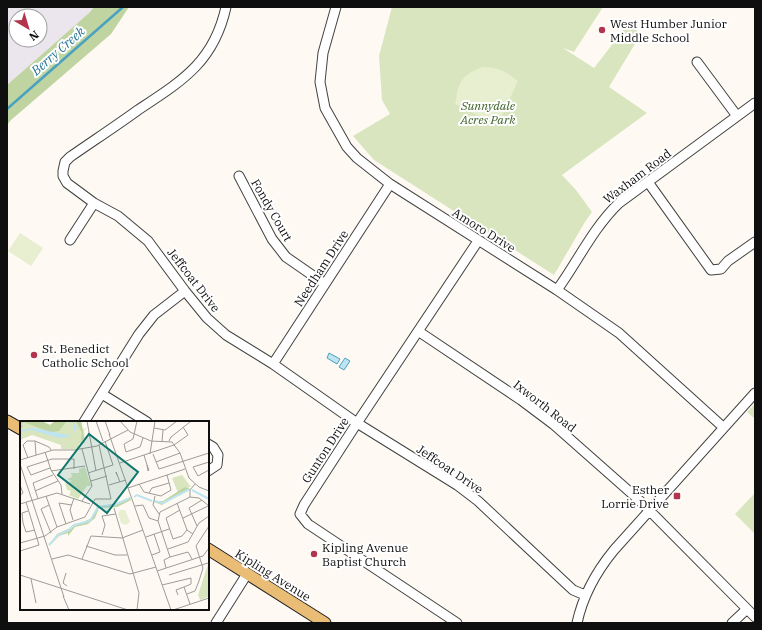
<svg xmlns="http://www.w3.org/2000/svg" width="762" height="630" viewBox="0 0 762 630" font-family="'IBM Plex Serif',serif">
  <rect width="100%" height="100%" fill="#fefaf3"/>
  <path fill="#ebe5ed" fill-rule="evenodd" d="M7,7H94L89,13L7,85ZM16,16H40V40H16Z"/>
  <path fill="#d9e5bf" d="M392,7H603L574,52L563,48L594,68L628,24L641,34L609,87L647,113L562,175L576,190L592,212L585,222L554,275L374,160L353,136L390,114L382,100L379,56Z
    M755,404V419L747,412Z
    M755,493V534L735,514Z"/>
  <path fill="#bfd4a0" d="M94,7H129L111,34L11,120L7,125V85L89,13Z"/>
  <path fill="#e8eed0" d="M483,67C499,67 506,72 518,81L499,122L496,124L455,104C457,99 456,94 458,89C461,76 472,71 483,67Z
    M20,233L43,248L31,266L8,251Z"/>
  <path fill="#bde4f0" stroke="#4ba2c0" d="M329,353L340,359L337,364L327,358Z
    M345,358L350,361L344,370L339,367Z"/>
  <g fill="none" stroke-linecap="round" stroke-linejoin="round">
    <path stroke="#4ba2c0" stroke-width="2.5" d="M7,109L123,7"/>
    <g stroke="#424242" stroke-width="11">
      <path id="minor" d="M226,7C214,62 182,81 138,110C116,126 93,141 70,157L65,162L63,171V176L67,183L94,203L118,216L148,241L185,291L207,318L226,335L273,364L357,423L457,485L478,501L573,590L585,595
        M336,7L323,53L320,82L325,108L347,147L357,158L390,184L557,290L619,333L723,427
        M697,62L737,116
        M239,176L272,239L286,257L325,284
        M648,182L711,270L721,269L728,261L755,242
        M70,240L94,203
        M557,290C578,261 593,228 619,203L755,103
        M418,331L521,400L553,424L639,500L755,617
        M273,364L390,184
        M102,394L147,422
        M84,422L139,334L154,315L185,291
        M208,444L213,447L218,455L217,465L208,471
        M216,623L247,574
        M457,623L308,524L300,514L304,505L357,423L478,241
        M577,623C583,595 596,572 614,550L755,393
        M732,623L747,609"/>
    </g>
    <g stroke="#202020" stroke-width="13">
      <path id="major" d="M7,421L21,429
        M208,549L325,623"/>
    </g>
    <use href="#minor" stroke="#fff" stroke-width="9"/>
    <use href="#major" stroke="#eabd76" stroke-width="11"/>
  </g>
  <g fill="#b1354d" stroke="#fff" stroke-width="1.5">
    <circle cx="602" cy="30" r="4"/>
    <circle cx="34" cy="355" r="4"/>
    <rect x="673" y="492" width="8" height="8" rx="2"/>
    <circle cx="314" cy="554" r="4"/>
  </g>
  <g text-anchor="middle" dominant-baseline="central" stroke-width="4" stroke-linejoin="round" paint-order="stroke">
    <g font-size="12" fill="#0f0f0f" stroke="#fff" text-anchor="start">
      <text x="610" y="23">West Humber Junior<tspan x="610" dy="14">Middle School</tspan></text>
      <text x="42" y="348">St. Benedict<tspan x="42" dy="14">Catholic School</tspan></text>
      <text x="669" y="489" text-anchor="end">Esther<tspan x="669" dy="14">Lorrie Drive</tspan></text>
      <text x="322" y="547">Kipling Avenue<tspan x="322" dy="14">Baptist Church</tspan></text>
    </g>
    <g font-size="12" font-style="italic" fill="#3b6126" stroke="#fff">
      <text x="488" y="105">Sunnydale<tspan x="488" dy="14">Acres Park</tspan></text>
    </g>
    <g font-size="12" fill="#0f0f0f" stroke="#fff">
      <text transform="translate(637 176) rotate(-37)">Waxham Road</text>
      <text transform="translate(272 210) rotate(60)">Fondy Court</text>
      <text transform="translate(484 230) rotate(32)">Amoro Drive</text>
      <text transform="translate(321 268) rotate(-57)">Needham Drive</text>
      <text transform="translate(194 280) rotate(52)">Jeffcoat Drive</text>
      <text transform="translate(545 406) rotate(38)">Ixworth Road</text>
      <text transform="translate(325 450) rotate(-57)">Gunton Drive</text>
      <text transform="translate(450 469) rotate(34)">Jeffcoat Drive</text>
      <text transform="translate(273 575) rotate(32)">Kipling Avenue</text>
    </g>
    <g font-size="13" font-style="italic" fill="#257495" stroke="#fff">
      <text transform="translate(58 51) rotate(-41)">Berry Creek</text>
    </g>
  </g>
  <g transform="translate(20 421)">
    <rect width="189" height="189" fill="#fefaf3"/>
    <path d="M0,0H22L30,4L36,0H61L63,8L67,7L64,9L65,22L59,23V28H41V24L12,14L0,19ZM65,46L71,65H67L58,78L49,74L51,70L47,69L45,62L52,60L47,58L52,56L51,52H59V48ZM162,54L171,66H165L158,72L152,57ZM189,140V173L188,176L180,179L178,174Z" fill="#d9e5bf"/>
    <path d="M0,0H21L30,4L35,0L46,1L39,10L32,11L34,13L4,1L1,3L3,5L0,8ZM56,0H61L64,17L55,24L61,19L62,12ZM165,66L170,67L142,84L134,81L143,80ZM110,76L111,79L97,86L79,87L75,97L68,103L55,106L48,115V112L39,115L29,125L37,113L72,97L77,86L98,82Z" fill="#bfd4a0"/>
    <path d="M100,89H105L110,101L106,104L101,102L98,93Z" fill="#e8eed0"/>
    <path d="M53,0L57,6L56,9L47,16L39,17L12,9L0,11V9L15,7L47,14L54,11Z" fill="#bde4f0"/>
    <path fill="none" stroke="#bde4f0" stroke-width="2" d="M172,69L189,78M114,76L117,74L132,80M134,80L143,82L170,68M29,124L38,114L49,109L54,104L70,100L78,86L94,84L110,77"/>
    <path fill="none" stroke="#9e9c98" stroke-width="1" d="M67,0L76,50M76,0L83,20M85,0L90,14M100,0L110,11L131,20L152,21L160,32L169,57L179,66L189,70M117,0L113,18L104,23L106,31L120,26L123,17M134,7L145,9L157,0M89,13L151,189M15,20L16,34M149,20L151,16L170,1M142,21L143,9M62,28L72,65L62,80M25,31L31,49L41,64L42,73M130,33L135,0M133,33L139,48L189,32M124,34L127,44L129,49L128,50L127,44M8,37L3,24L7,20H15L29,26L31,29M0,39L33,29H54L77,25L108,9M136,41L160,32M189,41L173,46L178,55L189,49M100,42L154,24L168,14L163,6M0,43L44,176M30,47L11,54L7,46L32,38H54V48M31,50L65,45M68,52L93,44L85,20M97,54L96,51L100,61M71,60L87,55M119,63L124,71L141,75L151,69L147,54M0,64L3,72L0,74M89,64L106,59M108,67L165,48M15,70L38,60M129,72L132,67L149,62M26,75L37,106M135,75L133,84L139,93M170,76V69L175,63M18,78L13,62L33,54M157,82L167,109L173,113M0,83L37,72L70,83M29,84L21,88L31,112M115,85L123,84L129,97L138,100M94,87L119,172L117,189M160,89L146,97L153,118L162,115L167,109M8,90L2,92L3,102L6,111L15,109M163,97L188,85M53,99L50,89L54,77M46,103L39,82L52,84M177,105L169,87L182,79M82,114L85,104L82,95L96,93M126,116L149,108M0,122L25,115L37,106L65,96L75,78H91L79,24M66,125L95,134H107M148,128L168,121L179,102L189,95M0,130L19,124L6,81M132,134L140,131L134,113M150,136L138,100L140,91L170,76L179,77L189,85M32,138L48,134L110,153L136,146M62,138L71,115L102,117L123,109M146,147L144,139L150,136L168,131L172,138M137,150L183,135L189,127M46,152L43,162L47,165M0,154L34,165M149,154L188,142M11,158L16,182M142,164L171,157V163L164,166L170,183M34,165L108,189M167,173L175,170L179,160L183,147L176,125L189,105M158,174L156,169L164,166M43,175L49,189M153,189L189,177"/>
    <path fill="#0f766e" fill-opacity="0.15" stroke="#0f766e" stroke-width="2" d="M69,13L118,51L87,92L38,54Z"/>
    <rect width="189" height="189" fill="none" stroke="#0f0f0f" stroke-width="2"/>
  </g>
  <rect width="762" height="630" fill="none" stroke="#0f0f0f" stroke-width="16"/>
  <g transform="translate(28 28) rotate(142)"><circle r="19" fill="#ffffff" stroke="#9f9f9f"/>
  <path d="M0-3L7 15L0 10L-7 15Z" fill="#b1354d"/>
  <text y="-6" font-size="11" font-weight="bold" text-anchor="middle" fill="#0f0f0f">N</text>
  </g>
</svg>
